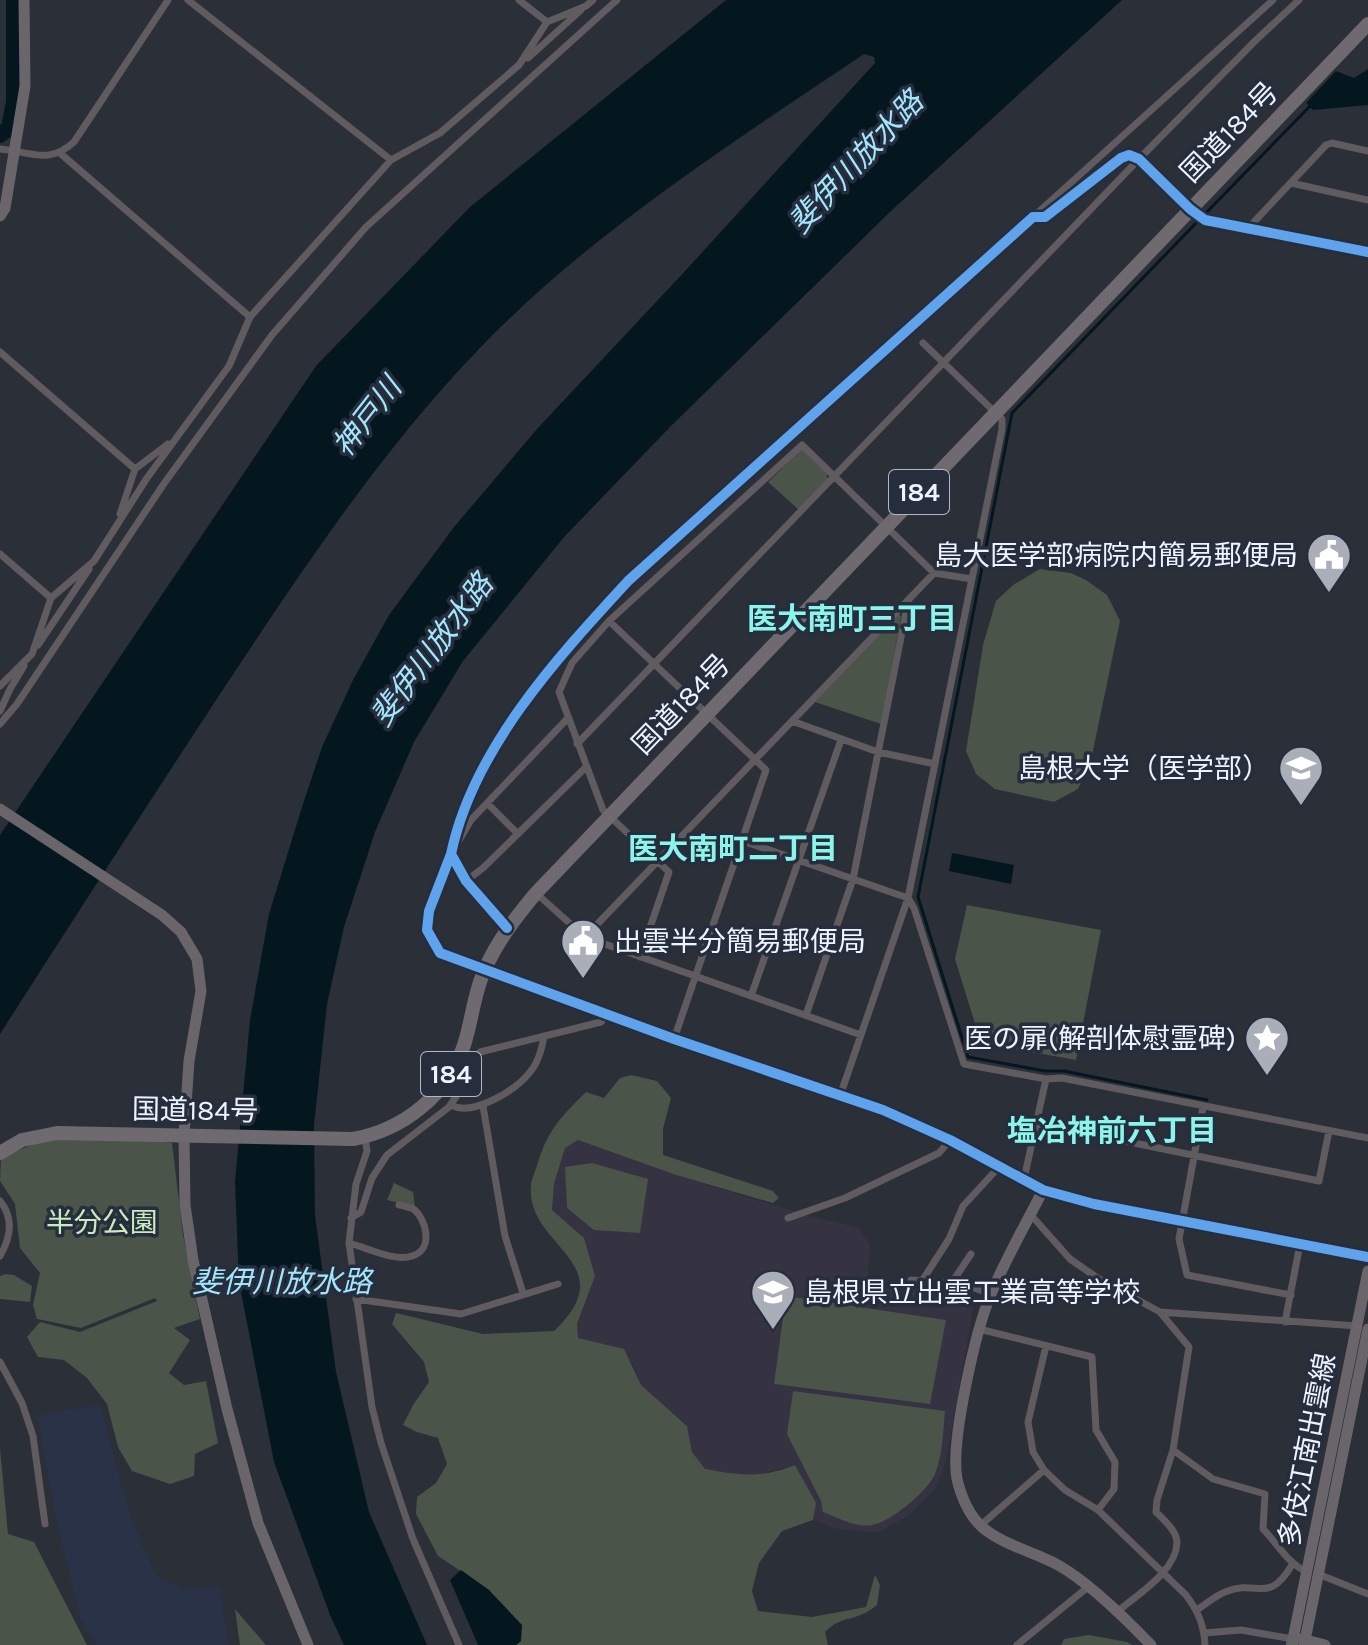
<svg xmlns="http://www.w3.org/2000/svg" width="1368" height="1645" viewBox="0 0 1368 1645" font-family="Karla,'Noto Sans JP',sans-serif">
  <rect width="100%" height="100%" fill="#2b2f38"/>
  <path fill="#293246" d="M100,1405L130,1516L155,1574L183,1589L220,1587L228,1645H96L80,1617L59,1533L37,1415Z"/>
  <path fill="#353242" d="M578,1140L676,1175L809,1216L859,1228L870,1245L868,1279L975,1297L946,1461L936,1488L908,1516L877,1533L837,1529L813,1520L815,1503L795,1465L754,1476L705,1470L692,1452L687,1426L641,1385L633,1364L578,1338L577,1325L595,1276L584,1238L552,1210L554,1184L565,1148Z"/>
  <path fill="#4a5449" d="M802,449L827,473V482L799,510L768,482Z
    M1040,569L1071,573L1086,580L1107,595L1120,621L1091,760L1078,789L1054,802L995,789L976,774L966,751L983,645L996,601L1013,585Z
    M898,614L901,616L881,724L815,702Z
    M967,905L1101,930L1076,1060L981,1043L955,959Z
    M631,1075L657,1081L671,1098L663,1129V1155L773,1191L779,1198L773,1203L676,1175L578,1140L565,1148L554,1184L552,1210L584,1238L595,1276L577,1324L578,1338L624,1349L641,1385L687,1426L692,1452L705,1469C740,1475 760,1479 795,1465L816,1503L813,1520L782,1531L759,1563L752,1591L758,1611L812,1617L866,1607L875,1575L880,1585L877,1605C856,1623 842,1614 825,1632L828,1645H516L521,1641L489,1590L438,1556L416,1514L417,1497L436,1483L447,1464L438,1438L417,1432L403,1425L413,1405L429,1382L424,1362L392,1324L396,1313L483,1334L554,1331C626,1263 525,1246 531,1186C531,1179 536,1170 538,1162C549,1128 561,1117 586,1092L604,1098L620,1078Z
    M126,1137L172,1143L183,1235L200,1319L174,1328L190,1340L169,1373L184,1385L206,1381L218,1443L195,1454L194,1476L170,1484L132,1471L118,1447L107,1404L87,1378L64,1360L38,1357L27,1337L40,1322L80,1332L157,1301L155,1298L81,1328L37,1319L33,1305L40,1273L20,1248L15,1204L0,1181L1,1157L47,1139Z
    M592,1163L648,1179L640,1233L594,1230L567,1208L565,1167Z
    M394,1183L413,1192L415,1207L387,1200Z
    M5,1274L14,1275L32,1286L30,1302L0,1299V1276Z
    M786,1296L946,1320L930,1404L774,1384Z
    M793,1391L945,1411C943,1430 943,1455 935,1474C928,1491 891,1522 872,1525C858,1528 837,1518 823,1512L821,1501L787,1434Z
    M0,1448L8,1534L34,1542L87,1645H0Z
    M235,1609L266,1645H240Z
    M1089,1635L1127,1642L1132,1645H1061L1064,1639Z"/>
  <path fill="#04171f" d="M726,0H1122L891,211L671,426L565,536L463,661L414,742L375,832L344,927L327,1004L314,1125L315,1215L336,1372L369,1512L427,1645H344L330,1615L274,1462L239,1282L235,1182L250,1020L269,914L302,807L322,747L353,680L389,615L454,527L537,429L686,270L875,63L874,57L864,54C732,143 590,233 479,349C379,453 300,573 220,694C146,807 73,920 0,1034V835L316,366L470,207Z
    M1368,69V105L1313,110L1306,103L1336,71L1354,78Z
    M952,853L1014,865L1011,884L949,871Z
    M461,1570L489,1590L522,1625L521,1641L516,1645H478L450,1580Z"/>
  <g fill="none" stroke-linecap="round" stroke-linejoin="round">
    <path stroke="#04171f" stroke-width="3" d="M1204,215L1310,106
      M1199,220L1012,413L918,897L968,1057L1045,1071H1064L1207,1100"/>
    <path stroke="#04171f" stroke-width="16" d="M0,135L9,128L14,102V0"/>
    <path stroke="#5f5b5f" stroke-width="7" d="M188,0L391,160
      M519,0L547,22
      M528,58L581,10
      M0,149C31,152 49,165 74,142L168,0
      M61,154L250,317
      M1291,183L1368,200
      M1033,217L1273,0
      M1252,229L1254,222L1326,145L1332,143L1368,151
      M0,352L135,469L120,514
      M135,469L168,444
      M0,554L51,598
      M609,621L766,770L674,1039
      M38,645L89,569
      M0,686L32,654L51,598L94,561L147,478L229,366L250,317L391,160L440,133L519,65L547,22L586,6L593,0
      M0,711L10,689L24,666
      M792,721L878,752L935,764
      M0,724L17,704L163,485L272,335L366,227L617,0
      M577,744L1139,159L1256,40L1299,0
      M487,803L518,834
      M743,841L908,898L914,908L964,1064L1046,1079L1062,1078L1368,1138
      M466,881L483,868L585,768
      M537,894L585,937L861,1035
      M507,928C494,916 454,872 451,855C448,837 463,814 470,798C485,767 502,735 520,707C550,661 591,621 628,581L1033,217H1045L1121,158L1129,155L1139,159L1190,209
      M585,937L934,573
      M640,957L669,872L603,810L559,692L572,663L609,621L802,445L934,573L972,579
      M483,971L440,953L427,930L429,911L451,854L471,820L568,718
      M751,996L841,740
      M806,1015L853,879L906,612L904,605
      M840,1096L908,898L1002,429V419L923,343
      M451,1105C472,1117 517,1090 530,1072C538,1063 542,1048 544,1036
      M483,1106L505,1236L523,1293
      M1203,1107L1179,1239L1187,1275L1291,1295
      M1037,1123L1319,1181L1329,1131
      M365,1137L367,1151L356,1184L349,1243L372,1407L381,1443L413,1539L459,1645
      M1024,1179L1046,1079
      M0,1201C14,1218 11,1237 0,1256
      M1031,1215L1070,1259L1096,1277L1160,1312L1189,1347L1173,1450L1157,1500L1156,1512C1164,1520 1177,1531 1177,1543C1176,1572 1136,1595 1116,1613
      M351,1218L361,1212L372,1178L387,1155L449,1107L470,1076L480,1052L601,1022L607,1015
      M788,1218L845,1198L939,1153L950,1140
      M349,1243C367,1248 395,1262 412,1256C434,1250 427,1218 412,1208C411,1208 400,1205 399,1205
      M911,1280L966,1285L991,1294
      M922,1281L949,1239L963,1206L999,1167
      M951,1284L971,1254
      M356,1299L461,1314L558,1284
      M1160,1312L1358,1326
      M1285,1322L1300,1244
      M979,1329L1092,1357L1096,1430L1115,1462L1114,1489L1098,1510
      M1046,1346L1028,1422L1033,1452L1044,1470L1065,1490L1098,1510L1186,1595C1198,1611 1204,1625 1205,1645
      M0,1362L22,1403L33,1436L45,1524
      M1173,1450L1213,1479L1265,1494L1263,1529C1278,1544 1287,1563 1307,1572
      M981,1525L1044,1470
      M1318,1574L1368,1594
      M1197,1610C1206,1604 1215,1596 1225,1592C1259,1578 1267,1606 1292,1565
      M1204,1633L1241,1630L1293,1639
      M1017,1645L1088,1587"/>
    <path stroke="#6a656a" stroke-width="11" d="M1190,209L1205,220L1368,252
      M0,216L5,208L25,86L24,0
      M0,809L162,915L181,932L197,959L201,991L189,1061L184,1135L185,1205L193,1260L227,1409L258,1523L308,1645
      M483,971L883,1110L950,1140L1043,1190L1094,1204L1368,1257
      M1043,1190C1026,1224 1006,1258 991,1294C976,1329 950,1442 957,1479C961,1496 969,1515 982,1527C1003,1545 1034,1552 1058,1565C1090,1583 1126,1619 1151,1645
      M1293,1639L1368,1271
      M1302,1639L1325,1645
      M1304,1645L1368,1329"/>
    <path stroke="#676469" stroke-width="12" d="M1292,1645L1293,1639"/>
    <path stroke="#6e6a6f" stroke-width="14" d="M0,1153L22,1140L57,1133L353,1139C403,1130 448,1095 464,1045C472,1021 474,992 485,969C498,940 516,917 536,893L1368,24"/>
    <g stroke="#262e3d" stroke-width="15">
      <path id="cycleway" d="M451,854L429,911L427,930L440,953L674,1039L883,1110L950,1140L1043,1190L1094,1204L1368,1257
        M507,928L466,881L451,854C473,749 557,658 628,581L1033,217H1045L1121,158L1129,155L1139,159L1190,209L1205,220L1368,252"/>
    </g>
    <use href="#cycleway" stroke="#60a3ed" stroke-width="10"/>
  </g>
  <defs>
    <g id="civic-pin" transform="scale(2.3)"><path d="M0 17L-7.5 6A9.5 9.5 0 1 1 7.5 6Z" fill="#aaaeb8" stroke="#262e3d"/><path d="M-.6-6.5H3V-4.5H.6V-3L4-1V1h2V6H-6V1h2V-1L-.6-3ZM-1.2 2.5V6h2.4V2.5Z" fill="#fff"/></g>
    <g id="university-pin" transform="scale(2.3)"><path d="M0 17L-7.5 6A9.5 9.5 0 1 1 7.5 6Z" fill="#aaaeb8" stroke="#262e3d"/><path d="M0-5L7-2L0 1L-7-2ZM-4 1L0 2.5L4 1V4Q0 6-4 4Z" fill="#fff"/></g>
    <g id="sight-pin" transform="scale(2.3)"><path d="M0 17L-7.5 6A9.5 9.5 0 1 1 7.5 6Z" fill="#aaaeb8" stroke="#262e3d"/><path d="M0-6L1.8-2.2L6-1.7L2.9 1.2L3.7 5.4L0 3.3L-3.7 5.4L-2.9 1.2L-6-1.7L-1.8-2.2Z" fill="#fff"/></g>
    <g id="school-pin" transform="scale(2.3)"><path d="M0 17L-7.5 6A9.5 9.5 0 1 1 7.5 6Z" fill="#aaaeb8" stroke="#262e3d"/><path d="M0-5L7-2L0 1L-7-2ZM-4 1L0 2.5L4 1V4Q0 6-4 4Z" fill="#fff"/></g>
  </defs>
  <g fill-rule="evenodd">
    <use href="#civic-pin" x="1329" y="555"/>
    <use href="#university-pin" x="1301" y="768"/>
    <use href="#civic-pin" x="583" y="941"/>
    <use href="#sight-pin" x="1267" y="1038"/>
    <use href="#school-pin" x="773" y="1292"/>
  </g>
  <g text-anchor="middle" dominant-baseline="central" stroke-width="7" stroke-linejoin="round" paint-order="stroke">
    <g fill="#262e3d" stroke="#b2b8c3" stroke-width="2">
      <rect x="889" y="470" width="60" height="44" rx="6"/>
      <rect x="421" y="1052" width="60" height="44" rx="6"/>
    </g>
    <g font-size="26" font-weight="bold" fill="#eef3fd">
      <text x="919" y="492">184</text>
      <text x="451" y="1074">184</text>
    </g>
    <g font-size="28" fill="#eef3fd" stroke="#262e3d">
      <text transform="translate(1229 132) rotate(-46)">国道184号</text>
      <text transform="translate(681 704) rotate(-46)">国道184号</text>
      <text transform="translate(195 1110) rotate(1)">国道184号</text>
      <text transform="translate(1307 1450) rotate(-79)">多伎江南出雲線</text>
    </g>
    <g font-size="28" fill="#eef3fd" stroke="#262e3d" text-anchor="end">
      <text x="1298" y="555">島大医学部病院内簡易郵便局</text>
      <text x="1270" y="768">島根大学（医学部）</text>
      <text x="614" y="941" text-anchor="start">出雲半分簡易郵便局</text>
      <text x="1236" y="1038">医の扉(解剖体慰霊碑)</text>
      <text x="804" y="1292" text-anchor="start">島根県立出雲工業高等学校</text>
    </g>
    <g font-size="28" fill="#c7ecbd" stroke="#262e3d">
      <text x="102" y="1222">半分公園</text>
    </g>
    <g font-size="30" font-style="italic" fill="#a2e6fd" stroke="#262e3d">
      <text transform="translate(856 162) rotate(-47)">斐伊川放水路</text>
      <text transform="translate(367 417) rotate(-52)">神戸川</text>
      <text transform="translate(432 650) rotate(-53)">斐伊川放水路</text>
      <text x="282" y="1282">斐伊川放水路</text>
    </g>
    <g font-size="30" font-weight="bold" fill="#8bf5ec" stroke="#262e3d">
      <text x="852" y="619">医大南町三丁目</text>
      <text x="733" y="849">医大南町二丁目</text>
      <text x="1112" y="1131">塩冶神前六丁目</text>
    </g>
  </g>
</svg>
